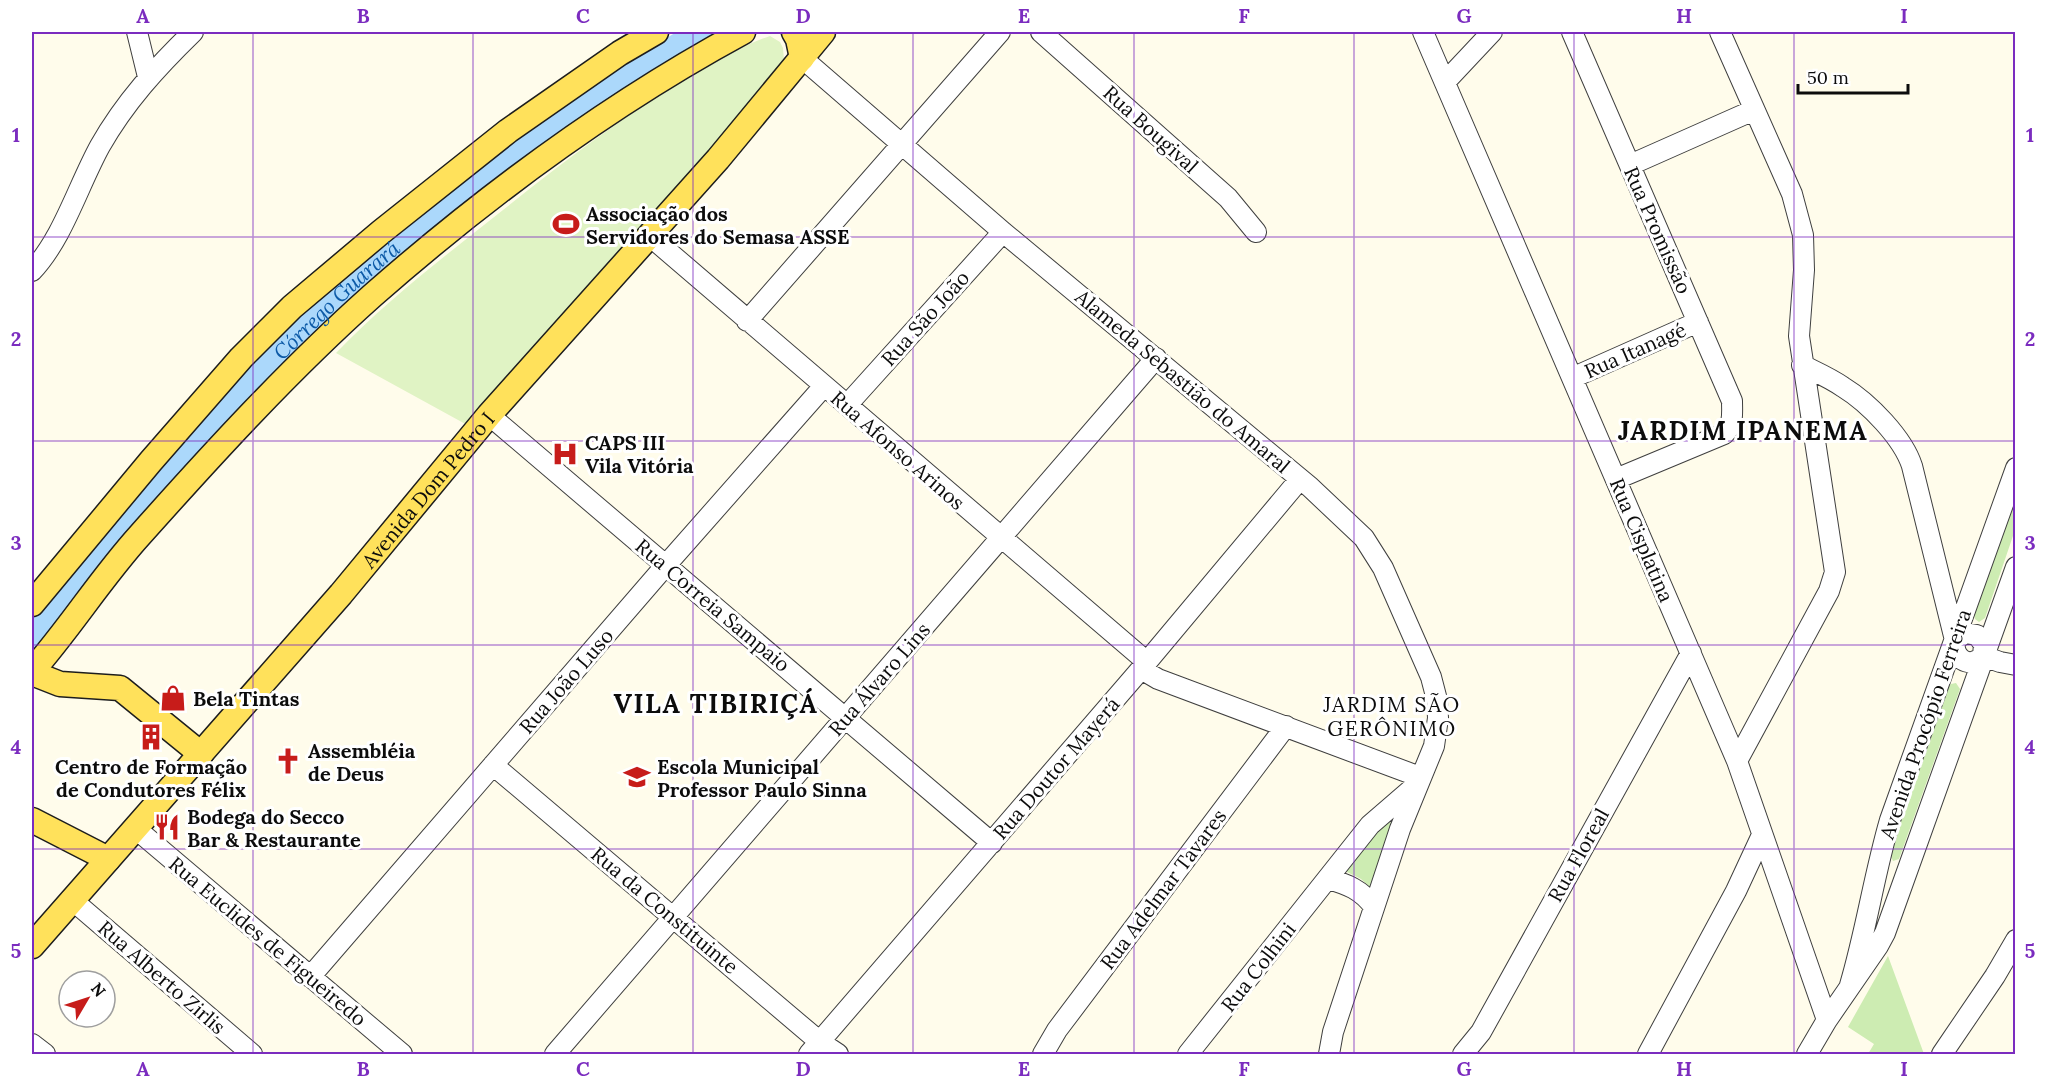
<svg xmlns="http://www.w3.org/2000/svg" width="2047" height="1086" viewBox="0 0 2047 1086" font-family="Lora,serif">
  <rect width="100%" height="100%" fill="#fffceb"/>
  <path fill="#cdecb2" d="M2015,497V530L1985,618L1979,622L1975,619L1974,615Z
    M1956,683L1960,689L1899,859L1893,861L1891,857L1897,823L1948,687L1951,684Z
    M1386,821L1392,823L1373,890L1361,879L1345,871Z
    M1888,956L1924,1054H1868L1874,1044L1848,1027Z"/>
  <path fill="#e0f3c4" d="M770,36L780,42L783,48L784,60L773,77L729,129L469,426L336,353C387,300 445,256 503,210C563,162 625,115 692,75C717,61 743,45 770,36Z"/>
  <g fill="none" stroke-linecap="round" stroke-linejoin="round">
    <path stroke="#abd8fb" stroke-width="26" id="s1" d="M32,636L158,481L262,370L348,286L396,245L546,128L701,32"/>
    <g stroke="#3f3f3f" stroke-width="22">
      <path id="minor" d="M137,32L148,77
        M1041,32L1228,198L1256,232
        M1423,32L1737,761L1827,1020
        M1572,32L1732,401C1732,413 1734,425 1724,434L1616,479
        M1720,32L1792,194L1803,235L1804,270L1799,336L1835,572L1829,591L1737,761
        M802,58L1003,232L1310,487L1364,538L1383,568L1431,677L1437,700L1438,718L1434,746L1400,829L1333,1032L1329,1054
        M1446,81L1492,32
        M1630,165L1754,110
        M651,237L1147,662
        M32,271C63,238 78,186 100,146C125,102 157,67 193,32
        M747,321L1000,32
        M1802,365C1816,372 1830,378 1843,387C1869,403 1903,438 1912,466L1955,640C1952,658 1969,670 1983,656L1984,644L1977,635L1965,633L1955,640
        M1572,378L1698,322
        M847,405L1003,232
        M489,415L992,843
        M1983,656L2000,662L2016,665
        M1141,669L1158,679L1420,777
        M493,765L820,1042L838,1054
        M135,828L402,1054
        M1328,879C1347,884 1362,890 1374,907
        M71,899L252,1054
        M310,977L666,565L824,386
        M1850,985C1866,931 1874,875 1890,820L2016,468
        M32,1044L45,1054
        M555,1054L1156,358
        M809,1054L1141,669L1300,479
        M1043,1054L1057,1030L1286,726
        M1188,1054L1370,825L1414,787
        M1463,1054L1481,1032L1691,653
        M1648,1054L1736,891L1762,835
        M1807,1054L1827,1020L1878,946L1885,933L2016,567
        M1942,1054L1995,976L2016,940"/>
    </g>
    <g stroke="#1d1d1d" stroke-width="27">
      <g id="major">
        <path d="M794,32L798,39L802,58"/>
        <path d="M32,604L151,461L241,358L292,307L381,232L508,131L620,53L656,32"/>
        <path d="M32,671C70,628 101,578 140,535C214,452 290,369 373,295C487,195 610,104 743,32"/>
        <path d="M32,673L60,684L120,688L201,754"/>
        <path d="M32,820L108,859"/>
        <path id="s2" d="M32,946L341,594L489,415L718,159L823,32"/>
      </g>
    </g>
    <use href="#minor" stroke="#fff" stroke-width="20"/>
    <use href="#major" stroke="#ffe15b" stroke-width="24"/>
  </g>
  <path fill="none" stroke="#7b2cbf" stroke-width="1.5" stroke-opacity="0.55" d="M253,32V1054M473,32V1054M693,32V1054M913,32V1054M1134,32V1054M1354,32V1054M1574,32V1054M1794,32V1054M32,237H2016M32,441H2016M32,645H2016M32,849H2016"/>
  <defs>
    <g id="stadium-bare" transform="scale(2.07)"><path d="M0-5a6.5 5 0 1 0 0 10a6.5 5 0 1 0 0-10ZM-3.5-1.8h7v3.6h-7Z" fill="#c71c1a" stroke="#fff" stroke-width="2.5" paint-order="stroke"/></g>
    <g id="hospital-bare" transform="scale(2.07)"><path d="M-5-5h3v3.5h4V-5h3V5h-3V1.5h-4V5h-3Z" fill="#c71c1a" stroke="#fff" stroke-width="2.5" paint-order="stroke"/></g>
    <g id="shop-bare" transform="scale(2.07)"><path d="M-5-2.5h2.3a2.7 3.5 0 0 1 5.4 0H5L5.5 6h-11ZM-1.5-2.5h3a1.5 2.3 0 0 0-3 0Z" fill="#c71c1a" stroke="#fff" stroke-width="2.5" paint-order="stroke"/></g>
    <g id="building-bare" transform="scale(2.07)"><path d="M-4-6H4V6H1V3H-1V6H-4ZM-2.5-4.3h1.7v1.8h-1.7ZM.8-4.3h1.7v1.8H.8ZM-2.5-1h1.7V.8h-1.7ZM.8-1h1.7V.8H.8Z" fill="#c71c1a" stroke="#fff" stroke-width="2.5" paint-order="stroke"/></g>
    <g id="church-bare" transform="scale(2.07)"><path d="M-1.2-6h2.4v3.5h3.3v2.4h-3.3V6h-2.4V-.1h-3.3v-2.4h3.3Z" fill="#c71c1a" stroke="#fff" stroke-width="2.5" paint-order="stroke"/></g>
    <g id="school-bare" transform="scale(2.07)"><path d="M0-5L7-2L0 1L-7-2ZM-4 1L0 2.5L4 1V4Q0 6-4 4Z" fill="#c71c1a" stroke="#fff" stroke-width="2.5" paint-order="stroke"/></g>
    <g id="restaurant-bare" transform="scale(2.07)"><path d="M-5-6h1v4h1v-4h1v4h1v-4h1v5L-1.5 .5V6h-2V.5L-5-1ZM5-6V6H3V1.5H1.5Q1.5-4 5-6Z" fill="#c71c1a" stroke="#fff" stroke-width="2.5" paint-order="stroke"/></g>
  </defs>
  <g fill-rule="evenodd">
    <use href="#stadium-bare" x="566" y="224"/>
    <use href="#hospital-bare" x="565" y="454"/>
    <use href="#shop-bare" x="173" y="698"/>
    <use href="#building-bare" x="151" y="737"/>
    <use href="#church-bare" x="288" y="761"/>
    <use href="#school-bare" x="637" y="777"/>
    <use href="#restaurant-bare" x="167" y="827"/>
  </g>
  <g text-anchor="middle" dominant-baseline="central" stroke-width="6" stroke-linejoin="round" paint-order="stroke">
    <g font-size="20" fill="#0c0c0c" stroke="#fff">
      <text transform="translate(1151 129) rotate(42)">Rua Bougival</text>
      <text transform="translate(1658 230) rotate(66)">Rua Promissão</text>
      <text transform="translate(925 318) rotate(-48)">Rua São João</text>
      <text transform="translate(1635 350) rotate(-24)">Rua Itanagé</text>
      <text transform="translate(1183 381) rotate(40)">Alameda Sebastião do Amaral</text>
      <text transform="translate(898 450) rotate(41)">Rua Afonso Arinos</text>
      <text stroke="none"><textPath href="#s2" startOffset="604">Avenida Dom Pedro I</textPath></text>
      <text transform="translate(1642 540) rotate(67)">Rua Cisplatina</text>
      <text transform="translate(713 605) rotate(40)">Rua Correia Sampaio</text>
      <text transform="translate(879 679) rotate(-49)">Rua Álvaro Lins</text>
      <text transform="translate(566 681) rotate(-49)">Rua João Luso</text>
      <text transform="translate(1925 724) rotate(-71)">Avenida Procópio Ferreira</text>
      <text transform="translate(1056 768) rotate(-49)">Rua Doutor Mayerá</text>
      <text transform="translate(1578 855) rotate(-61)">Rua Floreal</text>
      <text transform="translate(1163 889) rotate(-53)">Rua Adelmar Tavares</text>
      <text transform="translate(665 910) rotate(40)">Rua da Constituinte</text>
      <text transform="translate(268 941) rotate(40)">Rua Euclides de Figueiredo</text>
      <text transform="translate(1258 967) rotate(-52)">Rua Colhini</text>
      <text transform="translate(162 977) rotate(41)">Rua Alberto Zirlis</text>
    </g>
    <g font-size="20" font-weight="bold" fill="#0c0c0c" stroke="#fff" text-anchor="start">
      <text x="586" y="213">Associação dos<tspan x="586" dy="23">Servidores do Semasa ASSE</tspan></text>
      <text x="585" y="442">CAPS III<tspan x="585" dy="23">Vila Vitória</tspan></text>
      <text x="193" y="698">Bela Tintas</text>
      <text x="308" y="750">Assembléia<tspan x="308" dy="23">de Deus</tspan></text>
      <text x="151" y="766" text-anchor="middle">Centro de Formação<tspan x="151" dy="23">de Condutores Félix</tspan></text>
      <text x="657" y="766">Escola Municipal<tspan x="657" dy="23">Professor Paulo Sinna</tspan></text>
      <text x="187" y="816">Bodega do Secco<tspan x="187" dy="23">Bar &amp; Restaurante</tspan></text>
    </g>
    <g font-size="21" font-style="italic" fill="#0c5aa7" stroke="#fff">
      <text stroke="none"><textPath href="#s1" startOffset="454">Córrego Guarará</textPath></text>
    </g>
    <g font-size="21" letter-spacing="1.5" fill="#0c0c0c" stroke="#fff">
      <text x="1392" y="704">JARDIM SÃO<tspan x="1392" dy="24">GERÔNIMO</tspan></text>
    </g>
    <g font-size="26" font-weight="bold" letter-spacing="1.5" fill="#0c0c0c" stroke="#fff">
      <text x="1743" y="430">JARDIM IPANEMA</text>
      <text x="716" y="703">VILA TIBIRIÇÁ</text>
    </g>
  </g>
  <rect width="2047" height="1086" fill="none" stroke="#ffffff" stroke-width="66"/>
  <g transform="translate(87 999) rotate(51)"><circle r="28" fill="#ffffff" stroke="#9e9e9e" stroke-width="1.5"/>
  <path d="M0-4.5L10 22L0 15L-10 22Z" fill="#c71c1a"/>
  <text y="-9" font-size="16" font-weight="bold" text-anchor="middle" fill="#0c0c0c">N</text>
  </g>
  <path d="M1798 84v9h110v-9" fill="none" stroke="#0c0c0c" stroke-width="3"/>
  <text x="1807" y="84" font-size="18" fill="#0c0c0c" stroke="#ffffff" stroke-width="4.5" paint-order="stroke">50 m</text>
  <rect x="33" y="33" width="1981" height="1020" fill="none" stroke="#7b2cbf" stroke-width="2"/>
  <g font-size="20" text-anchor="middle" font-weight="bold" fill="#7b2cbf">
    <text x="143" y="23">A</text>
    <text x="363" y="23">B</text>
    <text x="583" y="23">C</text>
    <text x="803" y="23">D</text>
    <text x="1024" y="23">E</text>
    <text x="1244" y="23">F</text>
    <text x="1464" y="23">G</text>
    <text x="1684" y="23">H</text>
    <text x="1904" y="23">I</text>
    <text x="16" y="142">1</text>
    <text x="2030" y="142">1</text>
    <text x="16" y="346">2</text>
    <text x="2030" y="346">2</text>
    <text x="16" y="550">3</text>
    <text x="2030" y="550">3</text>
    <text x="16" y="754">4</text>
    <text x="2030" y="754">4</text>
    <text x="16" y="958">5</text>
    <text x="2030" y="958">5</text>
    <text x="143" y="1076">A</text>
    <text x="363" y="1076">B</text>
    <text x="583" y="1076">C</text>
    <text x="803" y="1076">D</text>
    <text x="1024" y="1076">E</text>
    <text x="1244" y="1076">F</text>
    <text x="1464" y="1076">G</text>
    <text x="1684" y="1076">H</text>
    <text x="1904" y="1076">I</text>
  </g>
</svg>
